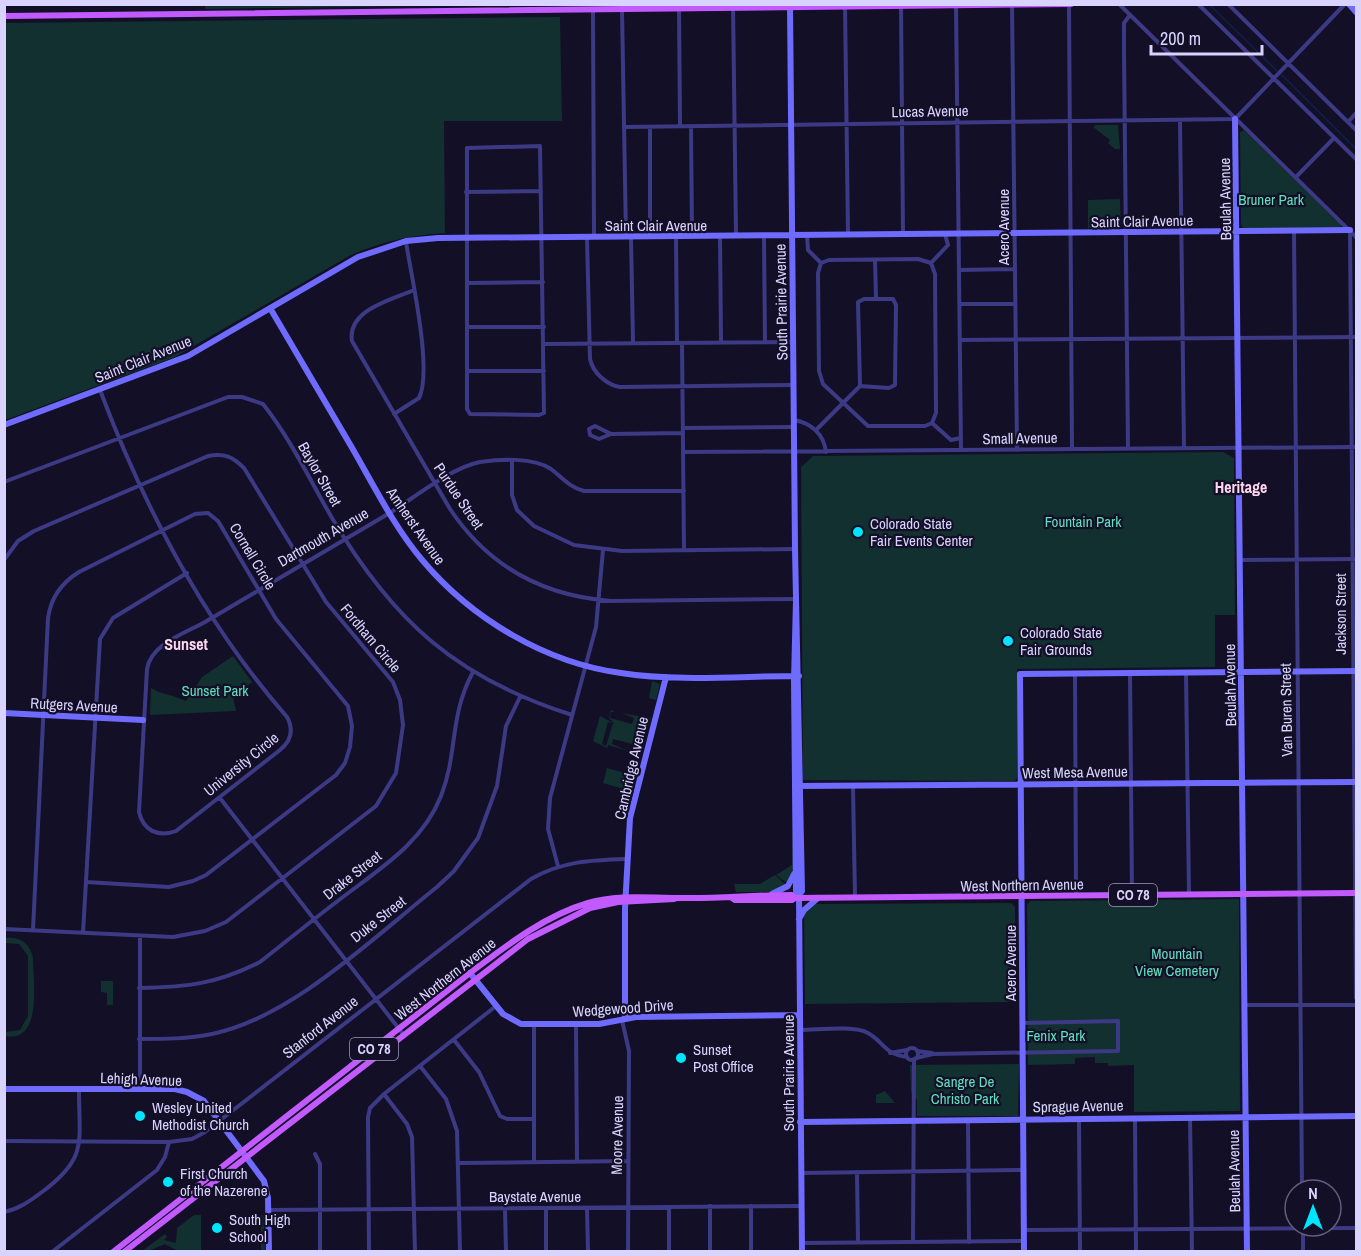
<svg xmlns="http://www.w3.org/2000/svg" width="1361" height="1256" viewBox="0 0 1361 1256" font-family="'Archivo Narrow',sans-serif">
  <rect width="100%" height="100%" fill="#130f26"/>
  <path fill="#12302f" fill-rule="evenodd" d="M561,4L205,9V4Z
    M560,17L562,121H444L445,233C410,235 381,242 349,256L175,357L5,420V23Z
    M1096,125H1118L1120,149H1115L1108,143L1110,140L1093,127Z
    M1244,130L1341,225V227L1243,229L1241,224L1240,132Z
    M1120,199L1121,227L1088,228V200Z
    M1223,452L1234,458L1235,615H1215V667L1017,669V778L1015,781L803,780L801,467L813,456Z
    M233,656L252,682L233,697L236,711L150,715L151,688C163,695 174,695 186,701L202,677Z
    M652,681L660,684L656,700L649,698Z
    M611,710L615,712H611L610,718L632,724L634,718L621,713L651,718L645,736L640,735L644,718L639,717L633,739L638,741L639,736L645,737L640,754L629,751H635L636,745L613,739L612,744L628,751L608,745L607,748L593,741L600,716L615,724L609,718ZM608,722L613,723L606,746L602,744Z
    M607,768L628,774L624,789L603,783Z
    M792,829L793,869L787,883L776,875L792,865Z
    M775,875L786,885L772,892H736L734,884H760Z
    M1239,899L1240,1111L1134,1112V1065L1108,1066V1063H1095V1057L1075,1058V1064L1028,1065L1027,905L1030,901Z
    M1011,903L1015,907L1016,1002L805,1004L804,917L806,911L816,904Z
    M5,938C20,936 30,943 33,958C33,982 43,1043 5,1036V1032L20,1030L28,1016V956L19,944L5,943Z
    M101,981H113V1005H107V993L101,992Z
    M1019,1064L1018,1116H917V1100L911,1092L910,1065Z
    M885,1091L895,1103H876V1095Z
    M194,1215H201V1251H178L165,1244L148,1251H142L165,1234L167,1237L164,1240L176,1243L177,1228Z
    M261,1215L264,1216L265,1251H261Z"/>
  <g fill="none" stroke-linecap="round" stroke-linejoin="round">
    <path stroke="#0c2248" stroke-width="1.5" d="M1209,4L1277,71
      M1281,74L1356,149"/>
    <path stroke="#3d3a85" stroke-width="4" d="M679,4L680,126
      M733,4L736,235
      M1119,4L1356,237
      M1198,4L1356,159
      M1228,4L1356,130
      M845,5L848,235
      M901,5L903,235
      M956,5L961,450
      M1012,5L1017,450
      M1069,5L1072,449
      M593,10L594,237
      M622,10L626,237
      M1180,121L1184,448
      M1349,121L1356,113
      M691,126L692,236
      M624,127L1235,119L1345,4
      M650,127V237
      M540,146L544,413L539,415L470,414L467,409V148Z
      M1296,177L1334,138
      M466,192L541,191
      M1350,230L1356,998
      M1294,231L1302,1190
      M807,235L808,250L821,263L818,273L819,371L823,384L868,426H925L932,423L951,440L961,438
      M720,236L721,342
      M764,236L765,342
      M631,237L633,343
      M676,237L677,343
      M587,238L590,359C593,373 607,385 620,387L793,385
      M875,260L876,299
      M821,263L829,260L918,259L931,263
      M959,270L1015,269
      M467,283L543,282
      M414,290C391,300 347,310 352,341L450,509C488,566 543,596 611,601L796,599
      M960,304H1015
      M467,327H544
      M960,340L1356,337
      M682,343L684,550
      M544,344L793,342
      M467,371H544
      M100,390C144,507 204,622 287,717C294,730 291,741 280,750L176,831C158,838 143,830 139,812L147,669C151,644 185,633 205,622C267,585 330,548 393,511C416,496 453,467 480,462C500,459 533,457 551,469C563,478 569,487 584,491H684
      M394,414L419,398C433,370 411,275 406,242
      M794,420C811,423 824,434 826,452
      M932,423L936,413L935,274L931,263L948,245L945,234
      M683,428L793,427
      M816,430L860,386L889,388L895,385L896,305L893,299H864L858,302L860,386
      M611,434L595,426L589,429L590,435L599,439L611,434L683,433
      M1128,449L1124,51V23L1130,15
      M683,452L1356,447
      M512,461V495L517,510L534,526L574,545L622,551L795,549
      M4,482L228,397H242L263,404C290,438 310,480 332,518C393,621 456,678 572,715
      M4,560L18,541L34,531L208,456C224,453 232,456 244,468L326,602L393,682L400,700L403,725L396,773L376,806L226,922L205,931L173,937L4,929
      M1241,560L1356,559
      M1130,673L1132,895
      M1186,673L1189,894
      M1075,674L1076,896
      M853,787L855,897
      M220,798L403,1034
      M558,866L548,829L550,798L596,627L603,550
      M33,930L48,618C51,597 61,583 79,572L195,514L208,513L218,521L276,619L348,706L352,726L350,747L345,763L336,775L206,875L193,881L169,887L86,882
      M83,933L100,639L113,618L187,573
      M139,988C188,987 216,984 260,962C288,940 315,918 343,897C381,868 423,842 441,796C458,753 449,716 473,672
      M1245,1005H1356
      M622,1020L629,1051L628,1252
      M576,1024L577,1161
      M534,1025V1162
      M801,1030C818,1030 854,1025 868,1033C885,1043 884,1054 907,1057
      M139,1039C163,1039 188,1039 212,1034C291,1018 374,937 437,887L454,871L478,838L497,786L506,726L520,697
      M454,1040L479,1072L500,1116L507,1119H534
      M906 1054a6 6 0 1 1 12 0a6 6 0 1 1-12 0Z
      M917,1051L932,1053
      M890,1053L907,1050
      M916,1058L933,1054L1118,1051V1021L1022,1023
      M420,1066L446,1099L457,1131L460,1252
      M140,1089V936
      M384,1094L407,1124L412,1137L415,1252
      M1190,1118L1192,1252
      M1079,1119L1080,1252
      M1135,1119L1136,1252
      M968,1120L969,1242
      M4,1141L169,1142L192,1139L205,1132L531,879C562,861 592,860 627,859
      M315,1154L320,1164V1252
      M460,1163L628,1161
      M857,1172L858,1242
      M801,1173L1023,1170
      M710,1206V1252
      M751,1206V1252
      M669,1207V1252
      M546,1208V1252
      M587,1208L588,1252
      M505,1209L506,1252
      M269,1210L801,1206
      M4,1212C19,1209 30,1201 42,1192C88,1158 79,1143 79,1090
      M1303,1227V1252
      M1024,1230L1356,1228
      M913,1242L914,1059
      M802,1243L1023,1241
      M52,1252L157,1170L165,1157L169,1142
      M369,1252L368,1117L370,1108L384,1094L496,1006"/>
    <path stroke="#6f6bff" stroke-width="6" d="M790,4L795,549L802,891L799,895
      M1349,4L1356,12
      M1235,119L1247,1252
      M270,308C297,354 324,400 351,446C373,484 394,527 423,561C472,619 546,663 621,673C679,682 741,676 799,676
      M4,425L188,356L358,257L406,241L438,238L1350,230
      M796,600L794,680L796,891L799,895L802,1252
      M4,713L143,720
      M796,786L1356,782
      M772,894L788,886L794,874
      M799,919L804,910L818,898
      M470,973L503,1014L521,1024H599L636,1017L800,1015
      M625,1019V908L630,818L666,677
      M4,1089H175L187,1092L204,1101L264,1181L268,1198L269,1252
      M800,1122L1356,1116
      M1024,1252L1020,674L1356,671"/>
    <path stroke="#c25bff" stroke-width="6" d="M4,16L1071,4
      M732,898L735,900H792L795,898L1356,893
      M113,1252L470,973C506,946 544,916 588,903C618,894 648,898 678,898C717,899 753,895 792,895L795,898
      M124,1252L528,939L590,908L618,902L674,899"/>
  </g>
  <g fill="#00e5ff" stroke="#130f26" stroke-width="2">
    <circle cx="858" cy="532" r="6"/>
    <circle cx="1008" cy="641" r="6"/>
    <circle cx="681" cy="1058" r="6"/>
    <circle cx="140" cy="1116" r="6"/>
    <circle cx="168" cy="1182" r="6"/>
    <circle cx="217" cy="1228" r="6"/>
  </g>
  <g text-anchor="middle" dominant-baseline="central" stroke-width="4.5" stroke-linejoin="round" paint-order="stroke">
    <g fill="#130f26" stroke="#9e99be" stroke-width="1.5">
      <rect x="1109" y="884" width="48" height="22" rx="4.5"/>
      <rect x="350" y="1038" width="48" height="22" rx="4.5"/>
    </g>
    <g font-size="14" font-weight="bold" fill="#d9d4ff">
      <text x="1133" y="895">CO 78</text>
      <text x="374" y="1049">CO 78</text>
    </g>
    <g font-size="15" fill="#d9d4ff" stroke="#130f26">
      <text transform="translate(930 111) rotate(-1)">Lucas Avenue</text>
      <text transform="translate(1225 199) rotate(-91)">Beulah Avenue</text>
      <text transform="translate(1142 221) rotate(-1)">Saint Clair Avenue</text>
      <text x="656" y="225">Saint Clair Avenue</text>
      <text transform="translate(1003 227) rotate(-90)">Acero Avenue</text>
      <text transform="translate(781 302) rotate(-91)">South Prairie Avenue</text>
      <text transform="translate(143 359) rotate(-22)">Saint Clair Avenue</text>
      <text transform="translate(1020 438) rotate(-1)">Small Avenue</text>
      <text transform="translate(320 474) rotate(60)">Baylor Street</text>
      <text transform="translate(459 496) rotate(56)">Purdue Street</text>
      <text transform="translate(416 526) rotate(55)">Amherst Avenue</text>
      <text transform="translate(323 537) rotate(-30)">Dartmouth Avenue</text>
      <text transform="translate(253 556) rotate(59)">Cornell Circle</text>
      <text transform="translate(1340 614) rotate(-90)">Jackson Street</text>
      <text transform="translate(371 638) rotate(50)">Fordham Circle</text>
      <text transform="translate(1230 685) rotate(-91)">Beulah Avenue</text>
      <text transform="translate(74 705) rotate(3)">Rutgers Avenue</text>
      <text transform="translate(1286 710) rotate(-91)">Van Buren Street</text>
      <text transform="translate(241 764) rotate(-39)">University Circle</text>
      <text transform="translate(631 768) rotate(-77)">Cambridge Avenue</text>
      <text transform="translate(1075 772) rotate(-1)">West Mesa Avenue</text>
      <text transform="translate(352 875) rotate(-38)">Drake Street</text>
      <text transform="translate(1022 885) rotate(-1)">West Northern Avenue</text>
      <text transform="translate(378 919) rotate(-38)">Duke Street</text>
      <text transform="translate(1010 963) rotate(-90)">Acero Avenue</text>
      <text transform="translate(445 979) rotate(-38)">West Northern Avenue</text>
      <text transform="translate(623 1008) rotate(-4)">Wedgewood Drive</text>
      <text transform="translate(320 1027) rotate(-38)">Stanford Avenue</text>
      <text transform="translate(788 1073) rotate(-90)">South Prairie Avenue</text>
      <text transform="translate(141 1079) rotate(2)">Lehigh Avenue</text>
      <text transform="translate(1078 1106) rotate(-1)">Sprague Avenue</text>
      <text transform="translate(617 1135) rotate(-89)">Moore Avenue</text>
      <text transform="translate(1234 1171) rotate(-91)">Beulah Avenue</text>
      <text x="535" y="1196">Baystate Avenue</text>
    </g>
    <g font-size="15" fill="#5fe0c0" stroke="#130f26">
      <text x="1271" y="199">Bruner Park</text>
      <text x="1083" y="521">Fountain Park</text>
      <text x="215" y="690">Sunset Park</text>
      <text x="1177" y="953">Mountain<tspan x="1177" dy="17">View Cemetery</tspan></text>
      <text x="1056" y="1035">Fenix Park</text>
      <text x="965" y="1081">Sangre De<tspan x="965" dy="17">Christo Park</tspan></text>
    </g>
    <g font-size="15" fill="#d9d4ff" stroke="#130f26" text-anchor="start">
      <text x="870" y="523">Colorado State<tspan x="870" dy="17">Fair Events Center</tspan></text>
      <text x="1020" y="632">Colorado State<tspan x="1020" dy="17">Fair Grounds</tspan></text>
      <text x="693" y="1049">Sunset<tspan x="693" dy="17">Post Office</tspan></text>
      <text x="152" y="1107">Wesley United<tspan x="152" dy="17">Methodist Church</tspan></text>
      <text x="180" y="1173">First Church<tspan x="180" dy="17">of the Nazerene</tspan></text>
      <text x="229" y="1219">South High<tspan x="229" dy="17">School</tspan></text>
    </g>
    <g font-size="16" font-weight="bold" fill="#ffd6f0" stroke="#130f26">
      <text x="1241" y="487">Heritage</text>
      <text x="186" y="644">Sunset</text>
    </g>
  </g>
  <rect width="1361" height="1256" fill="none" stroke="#d9d4ff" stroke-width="12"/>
  <g transform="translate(1313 1208)"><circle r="28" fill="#130f26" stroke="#625e7d" stroke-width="1.5"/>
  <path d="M0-4.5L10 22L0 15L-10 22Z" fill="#00e5ff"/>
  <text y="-9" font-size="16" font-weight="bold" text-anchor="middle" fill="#d9d4ff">N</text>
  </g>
  <path d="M1151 45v9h111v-9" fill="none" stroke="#d9d4ff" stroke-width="3"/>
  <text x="1160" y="45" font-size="18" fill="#d9d4ff" stroke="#130f26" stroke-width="4.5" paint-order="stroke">200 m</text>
</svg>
